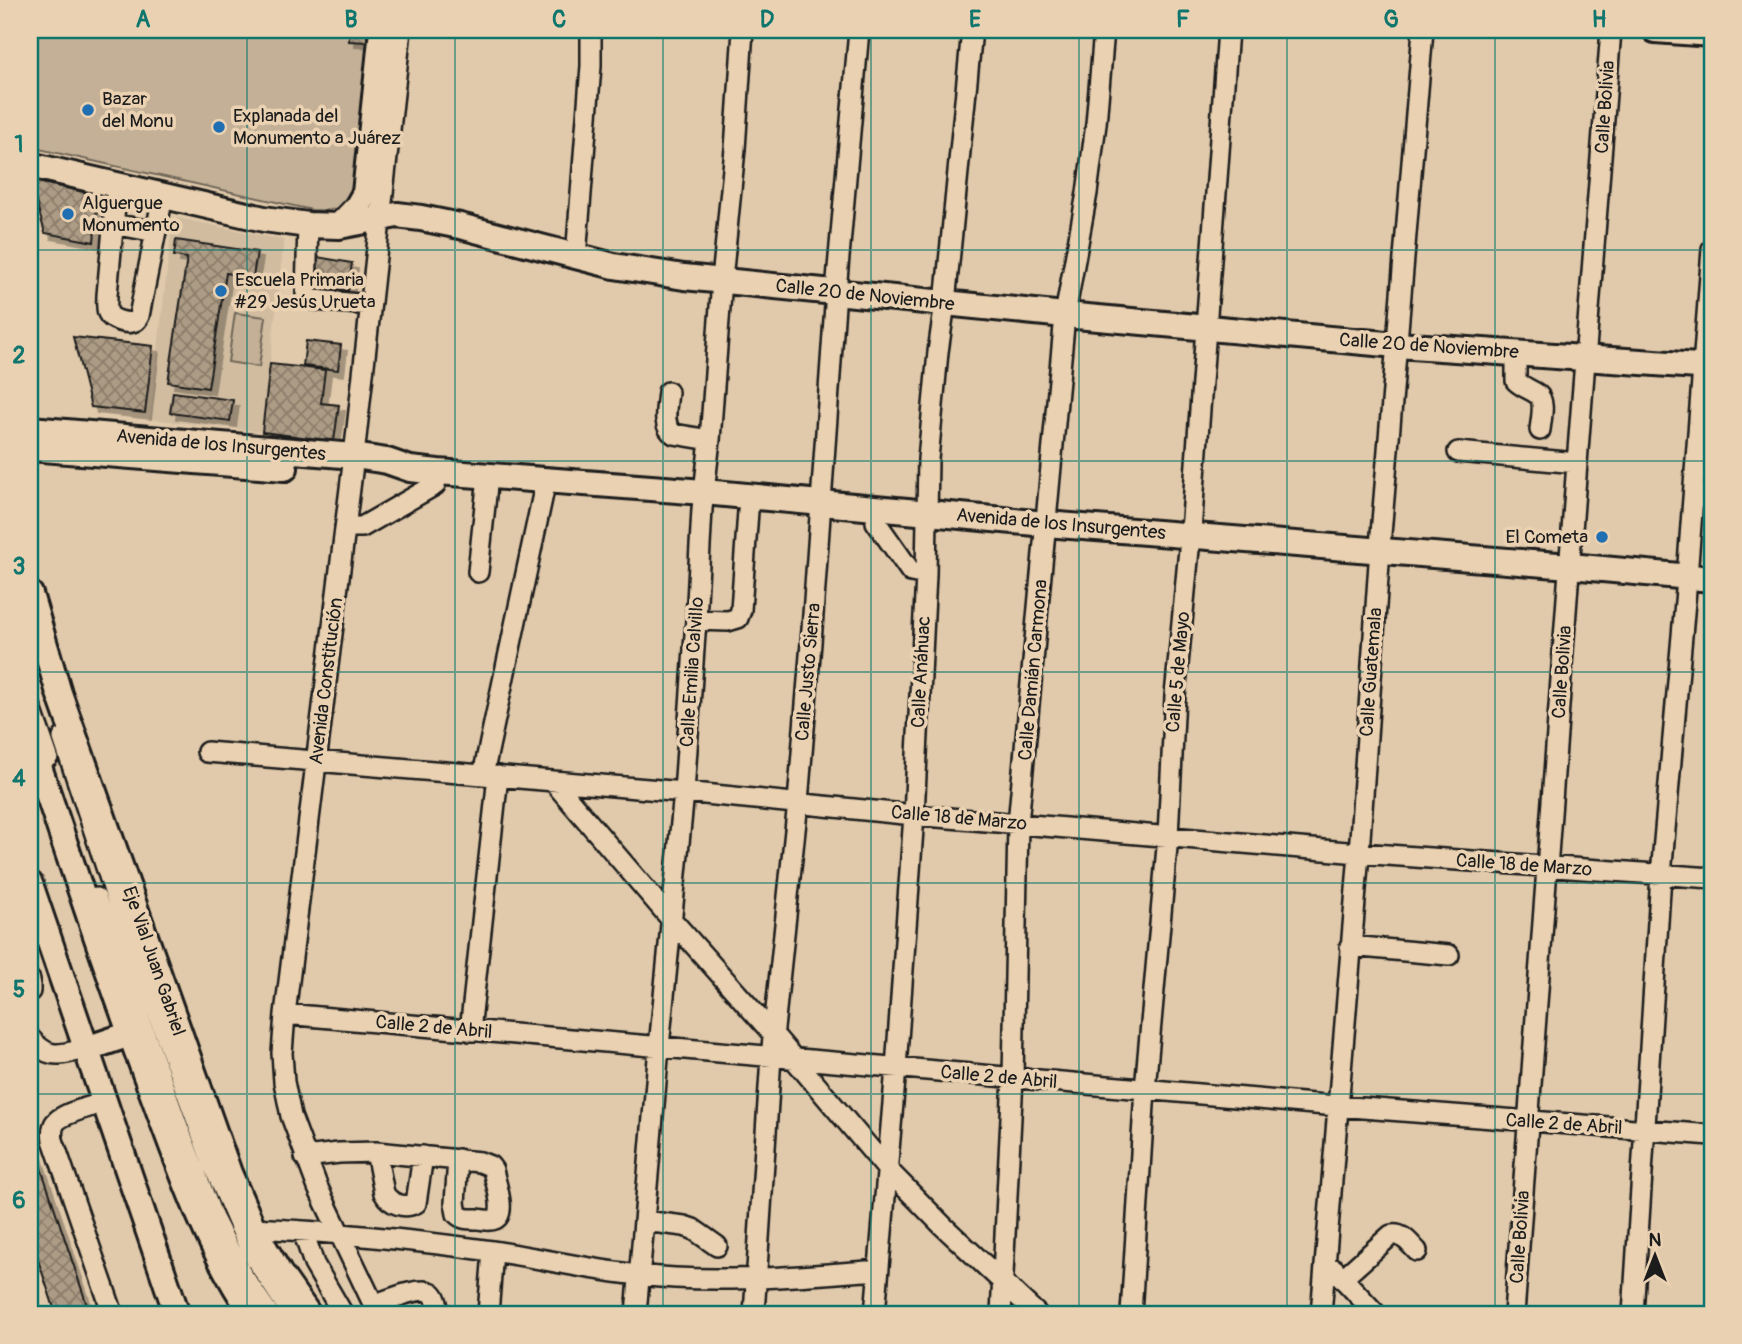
<svg xmlns="http://www.w3.org/2000/svg" width="1742" height="1344" viewBox="0 0 1742 1344" font-family="Pangolin,sans-serif">
  <defs>
    <pattern id="building-cross-hatch" width="8" height="8" patternUnits="userSpaceOnUse" patternTransform="scale(1.75)"><rect width="8" height="8" fill="#ad9c85"/><path d="M0 0l8 8M0 8l8-8" fill="none" stroke="#8c7e6c"/></pattern>
    <filter id="shadow"><feDropShadow dx="6" dy="6" stdDeviation="0" flood-color="#0004"/></filter>
  </defs>
  <rect width="100%" height="100%" fill="#e1caab"/>
  <filter id="ink" filterUnits="userSpaceOnUse"><feTurbulence type="fractalNoise" baseFrequency=".0143" numOctaves="2"/><feDisplacementMap in="SourceGraphic" scale="14" xChannelSelector="R" yChannelSelector="G"/><feConvolveMatrix kernelMatrix="1 2 1 2 8 2 1 2 1" color-interpolation-filters="sRGB"/></filter>
  <g filter="url(#ink)">
    <path fill="#d1bca0" d="M173,217L284,240L262,432L150,419Z"/>
    <path fill="#c3b096" stroke="#706659" stroke-width="2" d="M30,30H374L352,195C339,211 332,211 312,210L30,147Z
      M235,313L266,317L259,367L228,362Z"/>
    <path fill="url(#building-cross-hatch)" stroke="#1c1c1c" stroke-width="2" filter="url(#shadow)" d="M350,30H367V42L349,41Z
      M37,182L98,195L94,242L45,233L32,188Z
      M176,240L257,252L253,277L226,273L208,388L168,382L187,258L174,256Z
      M317,257L352,263L348,291L312,285Z
      M73,337L153,346L145,413L91,407Z
      M306,341L341,345L338,370L303,366Z
      M270,364L325,370L321,403L339,405L334,441L262,432Z
      M173,392L233,400L230,421L170,413Z
      M30,1135L90,1314H56L30,1236Z"/>
    <g fill="none" stroke-linecap="round" stroke-linejoin="round">
      <g stroke="#1c1c1c" stroke-width="24">
        <path id="minor" d="M117,184L107,295C107,300 106,308 108,313C111,320 128,325 135,321C137,320 138,318 139,316L163,196
          M113,224L156,232
          M308,225L306,294L309,298L315,300L370,305
          M576,257L591,66V30
          M1516,353V381C1522,387 1530,389 1537,394C1546,401 1541,419 1540,430
          M668,392C667,406 661,426 674,434L710,440
          M1458,452L1577,463
          M878,507L876,522L911,572L926,575
          M345,527H362L435,485L438,472
          M478,572L488,476
          M696,620L728,621L738,618L741,610L749,497
          M30,705L48,757
          M63,738L126,927L213,1165L251,1252L292,1314
          M207,752L684,792L914,815L1359,853L1712,878
          M483,775L546,480
          M553,781L671,919L773,1034L887,1169L943,1226L1037,1314
          M96,898L177,1124L213,1218L241,1273L269,1314
          M1350,946L1449,955
          M30,980V991
          M285,1014L1337,1106L1712,1135
          M470,1031L498,776
          M30,1038C50,1061 59,1054 86,1049
          M104,1102C92,1107 63,1112 55,1123C52,1128 52,1134 53,1140L113,1314
          M376,1152L384,1193C390,1204 404,1209 416,1203L423,1156
          M305,1157L339,1153L376,1152L480,1162L490,1166L493,1170C495,1181 507,1213 495,1219C491,1221 483,1220 478,1219C470,1219 463,1220 457,1214L455,1203L458,1159
          M644,1221L684,1226L693,1229L717,1246
          M253,1228C333,1232 413,1240 492,1251C541,1258 589,1270 639,1275C715,1284 801,1276 878,1270
          M303,1231L314,1264L343,1314
          M1334,1269L1376,1314
          M1343,1278L1391,1235C1403,1233 1409,1243 1417,1251
          M373,1305C385,1301 422,1285 432,1293C437,1297 438,1309 440,1314
          M378,1314L318,1188L291,1116L284,1082L282,1053L285,1014L354,456L401,30
          M488,1314L493,1251
          M636,1314L659,1047L684,792L696,620L702,509L710,440L722,280L735,149L743,30
          M754,1314L771,1057L798,802L811,643L836,291L859,30
          M875,1314L896,1068L914,815L926,575L928,459L938,352L945,303L972,30
          M1001,1314L1013,1078L1018,824L1065,315L1087,193L1096,124L1104,30
          M1131,1314L1145,1089L1168,836L1175,696L1192,518L1228,30
          M1321,1314L1359,853L1381,534L1423,30
          M1514,1314L1577,463L1611,30
          M1633,1314L1661,875L1686,590L1712,249"/>
      </g>
      <g stroke="#1c1c1c" stroke-width="30">
        <path id="major" d="M1655,30L1712,34
          M30,165L264,219L308,225L339,226L397,215L421,218L460,226L614,266L684,277L1065,315L1397,345L1712,367
          M339,226L357,207L365,193L382,30
          M30,429L354,456L387,461L410,469L438,472L704,492L1046,524L1570,566L1712,579
          M30,448L285,468
          M30,594L59,693L229,1173L253,1228L280,1274L308,1314
          M30,740C70,858 108,976 152,1092C180,1168 207,1248 253,1314
          M30,884L177,1314
          M86,1049L130,1034"/>
      </g>
      <use href="#minor" stroke="#e9d1b1" stroke-width="19"/>
      <use href="#major" stroke="#e9d1b1" stroke-width="24"/>
    </g>
  </g>
  <path fill="none" stroke="#0f766e" stroke-width="2" stroke-opacity="0.55" d="M247,30V1314M455,30V1314M663,30V1314M871,30V1314M1079,30V1314M1287,30V1314M1495,30V1314M30,250H1712M30,461H1712M30,672H1712M30,883H1712M30,1094H1712"/>
  <g fill="#1f6fb2" stroke="#e9d1b1" stroke-width="2.5">
    <circle cx="88" cy="110" r="7"/>
    <circle cx="219" cy="127" r="7"/>
    <circle cx="68" cy="214" r="7"/>
    <circle cx="221" cy="291" r="7"/>
    <circle cx="1602" cy="537" r="7"/>
  </g>
  <g text-anchor="middle" dominant-baseline="central" stroke-width="7" stroke-linejoin="round" paint-order="stroke">
    <g font-size="19" fill="#1c1c1c" stroke="#e9d1b1" text-anchor="start">
      <text x="102" y="99">Bazar<tspan x="102" dy="22">del Monu</tspan></text>
      <text x="233" y="116">Explanada del<tspan x="233" dy="22">Monumento a Juárez</tspan></text>
      <text x="82" y="203">Alguergue<tspan x="82" dy="22">Monumento</tspan></text>
      <text x="235" y="280">Escuela Primaria<tspan x="235" dy="22">#29 Jesús Urueta</tspan></text>
      <text x="1588" y="537" text-anchor="end">El Cometa</text>
    </g>
    <g font-size="19" fill="#1c1c1c" stroke="#e9d1b1">
      <text transform="translate(1605 107) rotate(-86)">Calle Bolivia</text>
      <text transform="translate(865 295) rotate(6)">Calle 20 de Noviembre</text>
      <text transform="translate(1429 346) rotate(4)">Calle 20 de Noviembre</text>
      <text transform="translate(221 445) rotate(5)">Avenida de los Insurgentes</text>
      <text transform="translate(1061 524) rotate(5)">Avenida de los Insurgentes</text>
      <text transform="translate(1033 670) rotate(-85)">Calle Damián Carmona</text>
      <text transform="translate(692 672) rotate(-86)">Calle Emilia Calvillo</text>
      <text transform="translate(808 672) rotate(-85)">Calle Justo Sierra</text>
      <text transform="translate(921 672) rotate(-87)">Calle Anáhuac</text>
      <text transform="translate(1178 672) rotate(-85)">Calle 5 de Mayo</text>
      <text transform="translate(1371 672) rotate(-86)">Calle Guatemala</text>
      <text transform="translate(1562 672) rotate(-86)">Calle Bolivia</text>
      <text transform="translate(326 681) rotate(-83)">Avenida Constitución</text>
      <text transform="translate(959 818) rotate(5)">Calle 18 de Marzo</text>
      <text transform="translate(1524 865) rotate(4)">Calle 18 de Marzo</text>
      <text transform="translate(154 961) rotate(71)">Eje Vial Juan Gabriel</text>
      <text transform="translate(434 1027) rotate(5)">Calle 2 de Abril</text>
      <text transform="translate(999 1077) rotate(5)">Calle 2 de Abril</text>
      <text transform="translate(1564 1124) rotate(4)">Calle 2 de Abril</text>
      <text transform="translate(1520 1237) rotate(-86)">Calle Bolivia</text>
    </g>
  </g>
  <rect width="1742" height="1344" fill="none" stroke="#e9d1b1" stroke-width="77"/>
  <g transform="translate(1655 1256)" stroke="#e9d1b1" stroke-width="5" paint-order="stroke">
  <path d="M0-5L12 26L0 18L-12 26Z" fill="#1c1c1c"/>
  <text y="-10" font-size="19" font-weight="bold" text-anchor="middle" fill="#1c1c1c">N</text>
  </g>
  <rect x="38" y="38" width="1666" height="1268" fill="none" stroke="#0f766e" stroke-width="2.5"/>
  <g font-size="23" text-anchor="middle" font-weight="bold" fill="#0f766e">
    <text x="143" y="27">A</text>
    <text x="351" y="27">B</text>
    <text x="559" y="27">C</text>
    <text x="767" y="27">D</text>
    <text x="975" y="27">E</text>
    <text x="1183" y="27">F</text>
    <text x="1391" y="27">G</text>
    <text x="1599" y="27">H</text>
    <text x="19" y="152">1</text>
    <text x="19" y="363">2</text>
    <text x="19" y="574">3</text>
    <text x="19" y="786">4</text>
    <text x="19" y="997">5</text>
    <text x="19" y="1208">6</text>
  </g>
</svg>
